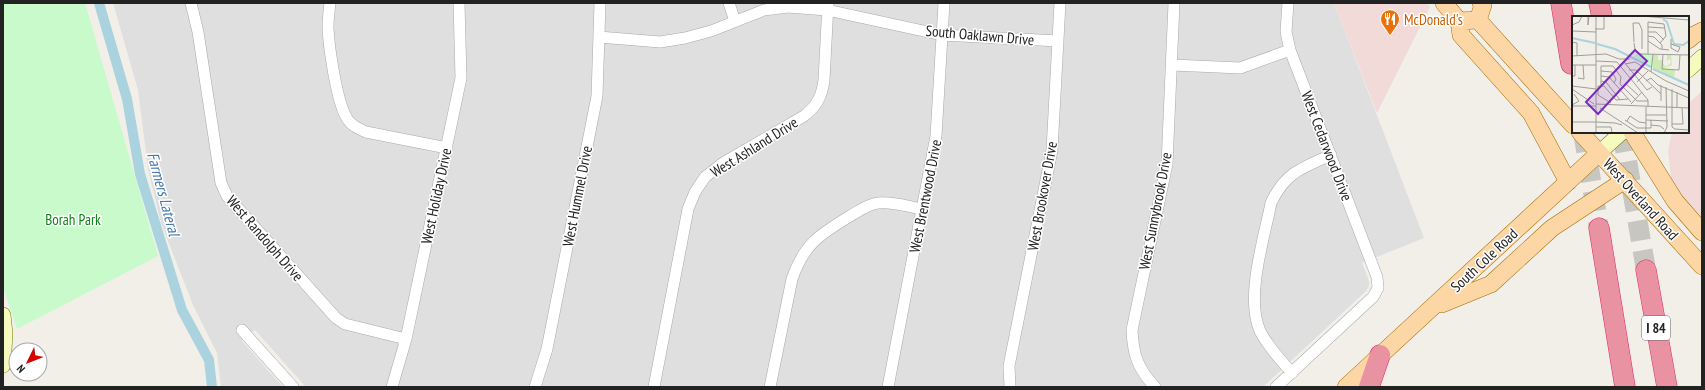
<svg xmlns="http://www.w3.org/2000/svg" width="1705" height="390" viewBox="0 0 1705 390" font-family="'PT Sans Narrow',sans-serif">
  <rect width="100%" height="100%" fill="#f2efe9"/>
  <path fill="#e0dfdf" d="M113,3H1334L1424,238L1362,263L1369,281V286L1366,291L1263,387H306L255,330L242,341L283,387H221L217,353L193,305L161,223L148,169L138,90Z"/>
  <path fill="#f2dad9" d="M1334,3H1427L1430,7L1377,113Z
    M1702,91V225L1683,203L1671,178L1668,151L1672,132H1688V104Z"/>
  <path fill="#c8facc" d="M3,3H85L158,256L17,329L3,287Z"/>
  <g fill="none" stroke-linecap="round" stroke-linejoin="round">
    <path stroke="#aad3df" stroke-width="10" d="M99,3L127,99L140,174L182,310L209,360L212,387"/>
    <path stroke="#c8c6c1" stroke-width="20" stroke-dasharray="20 10" stroke-linecap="butt" d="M1583,132L1599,228
      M1622,132L1646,270"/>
    <g stroke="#a9a9a9" stroke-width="12">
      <path id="street" d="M191,3L198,32L221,183L227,196L336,318L345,324L406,339
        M330,3C329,11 328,19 328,28C329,48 337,105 348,120C352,126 359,129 366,132L447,148
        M729,3L735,21
        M599,37L660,42L685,38L711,31L764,10L788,7L827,10L942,35L1058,41
        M1172,65L1240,68L1290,50
        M242,330L293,387
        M1292,373C1281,360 1267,346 1260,331C1245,297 1264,239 1271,203C1285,173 1301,168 1331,155
        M392,387L406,339L461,78L459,3
        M535,387L547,349L597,96L600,3
        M654,387L688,209L695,192L705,177L723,163L804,116C817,106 822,96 824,80L828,4
        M770,387L792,279C804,244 819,235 850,216C859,211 868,204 878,203C892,201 909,207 923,209
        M888,387L936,136L944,3
        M1010,387L1009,366L1052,150L1060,3
        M1155,387C1138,369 1133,355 1132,330L1167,164L1174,3
        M1276,387L1373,297L1378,288L1377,277L1290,50L1286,32L1288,3"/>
    </g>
    <g stroke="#707d05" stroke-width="16">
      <path id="secondary" d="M1688,70L1702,57
        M1599,153L1622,132
        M3,315L5,334L3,365"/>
    </g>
    <g stroke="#a06b00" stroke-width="18">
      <path id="primary" d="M1444,3L1459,21L1478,20L1573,125
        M1478,20L1483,5L1481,3
        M1459,21L1461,35L1531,113L1568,182
        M1688,40L1694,35L1702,31
        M1580,132L1702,266
        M1632,132L1675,201L1702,232
        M1442,304L1491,284L1552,228L1625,180
        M1346,387L1599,153"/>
    </g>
    <g stroke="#dc2a67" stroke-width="21">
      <path id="highway" d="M1561,3L1571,64
        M1599,3L1602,17
        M1599,228L1625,387
        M1646,270L1667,387
        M1369,387L1380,355"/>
    </g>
    <use href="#street" stroke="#fff" stroke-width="11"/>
    <use href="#secondary" stroke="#f7fabf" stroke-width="15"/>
    <use href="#primary" stroke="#fcd6a4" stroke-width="17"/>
    <use href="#highway" stroke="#e892a2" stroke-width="20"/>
  </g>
  <defs>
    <g id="restaurant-pin" transform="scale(1)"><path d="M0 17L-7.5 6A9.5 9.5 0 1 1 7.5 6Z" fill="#e8710a" stroke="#fff"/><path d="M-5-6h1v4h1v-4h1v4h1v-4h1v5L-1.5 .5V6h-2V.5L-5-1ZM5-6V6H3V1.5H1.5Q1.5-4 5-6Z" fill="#fff"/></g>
  </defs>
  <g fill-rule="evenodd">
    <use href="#restaurant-pin" x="1390" y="19"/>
  </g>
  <g text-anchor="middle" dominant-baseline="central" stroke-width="3" stroke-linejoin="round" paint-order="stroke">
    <rect fill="#fff" stroke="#646464" stroke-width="1" x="1642" y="316" width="28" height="24" rx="3"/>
    <g font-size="14" font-weight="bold" fill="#222">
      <text x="1656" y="328">I 84</text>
    </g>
    <g font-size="15" fill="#c56008" stroke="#fff" text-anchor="start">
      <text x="1404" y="19">McDonald's</text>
    </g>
    <g font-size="15" fill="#222" stroke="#fff">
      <text transform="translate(980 35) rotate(5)">South Oaklawn Drive</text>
      <text transform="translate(1327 146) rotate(69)">West Cedarwood Drive</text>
      <text transform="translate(754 147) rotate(-32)">West Ashland Drive</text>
      <text transform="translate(436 196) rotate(-78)">West Holiday Drive</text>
      <text transform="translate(577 196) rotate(-79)">West Hummel Drive</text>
      <text transform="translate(925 196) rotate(-79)">West Brentwood Drive</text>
      <text transform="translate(1042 196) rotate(-80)">West Brookover Drive</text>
      <text transform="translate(1641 199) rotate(48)">West Overland Road</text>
      <text transform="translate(1155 211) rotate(-79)">West Sunnybrook Drive</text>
      <text transform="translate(265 238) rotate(49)">West Randolph Drive</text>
      <text transform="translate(1484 260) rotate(-43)">South Cole Road</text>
    </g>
    <g font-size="15" fill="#0c8416" stroke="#fff">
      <text x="73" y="219">Borah Park</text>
    </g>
    <g font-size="16" font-style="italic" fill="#4a7aab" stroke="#fff">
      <text transform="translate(164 194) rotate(75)">Farmers Lateral</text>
    </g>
  </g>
  <g transform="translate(1572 16)">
    <rect width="117" height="117" fill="#f2efe9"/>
    <path d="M81,39H86V44H90L93,51L99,47L98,43L95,45V39H99L100,49L92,52L103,54L102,63L81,52Z" fill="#cdebb0"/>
    <path d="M64,36L81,39V52L62,42Z" fill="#c8facc"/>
    <path fill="none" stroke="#aad3df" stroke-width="2" d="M91,3L95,6L102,28L111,29L117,25M0,22L23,27M25,28L43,33L79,51M81,53L117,69"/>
    <path fill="none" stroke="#9f9d99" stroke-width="1" d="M16,0V9L17,0M24,0V117M69,0L117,4M76,6L92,8L94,20L88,27M61,7H67L70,14V33M61,7L62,26M0,9L7,6L10,0M76,11L92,12M23,13H32V0M0,15L24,16M76,16H84L92,24M76,20L82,21L90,29V33M99,23V32L106,36M76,25L88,33L97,34M0,26L5,27V40M0,26V40M62,27L63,33L68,38L117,39M99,28L108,31L106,36M76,38V6M91,38L90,53L107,54L108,39M0,40L34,38L47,43H58M24,45L45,46L76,84V91M52,46L75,74L80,71M53,48L63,46L94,65L117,75M0,49H24M57,54H64L89,78M29,55L40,56L44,63L42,67M79,56L81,38M0,60H3V49M29,60L37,61L59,86M6,62L12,63L11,49M29,65L34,66L48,84M74,65L79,62L86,69L117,82M65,66L76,55M53,67L66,79M29,69V50H41L49,61L48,68L65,85H76M0,70L24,73M0,73L22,88M100,73V111L103,113M105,76V92M89,85V69M39,87L26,79V70H32L44,84L56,83M24,88L117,92M59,88L70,76M0,89L7,85L2,78M0,90H24M28,92L66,117M74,99H94M53,104L65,112H79V104M74,104L96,105M55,105L58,100L67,106L74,107M0,106H24M24,106L43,107L50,109M100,108H111L110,92M79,109L88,110L92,113M24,111H39L40,117M103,113L117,114M74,117V91M92,117L95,111L94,71"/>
    <path fill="#7b2cbf" fill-opacity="0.15" stroke="#7b2cbf" stroke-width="2" d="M63,34L75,45L26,98L14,86Z"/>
    <rect width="117" height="117" fill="none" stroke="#222" stroke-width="2"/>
  </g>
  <rect width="1705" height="390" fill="none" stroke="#222222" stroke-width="8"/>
  <g transform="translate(28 362) rotate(227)"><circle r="19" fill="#ffffff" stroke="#a7a7a7"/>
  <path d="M0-3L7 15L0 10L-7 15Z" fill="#d40000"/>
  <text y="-6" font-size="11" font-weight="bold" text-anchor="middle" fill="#222222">N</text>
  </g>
</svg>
